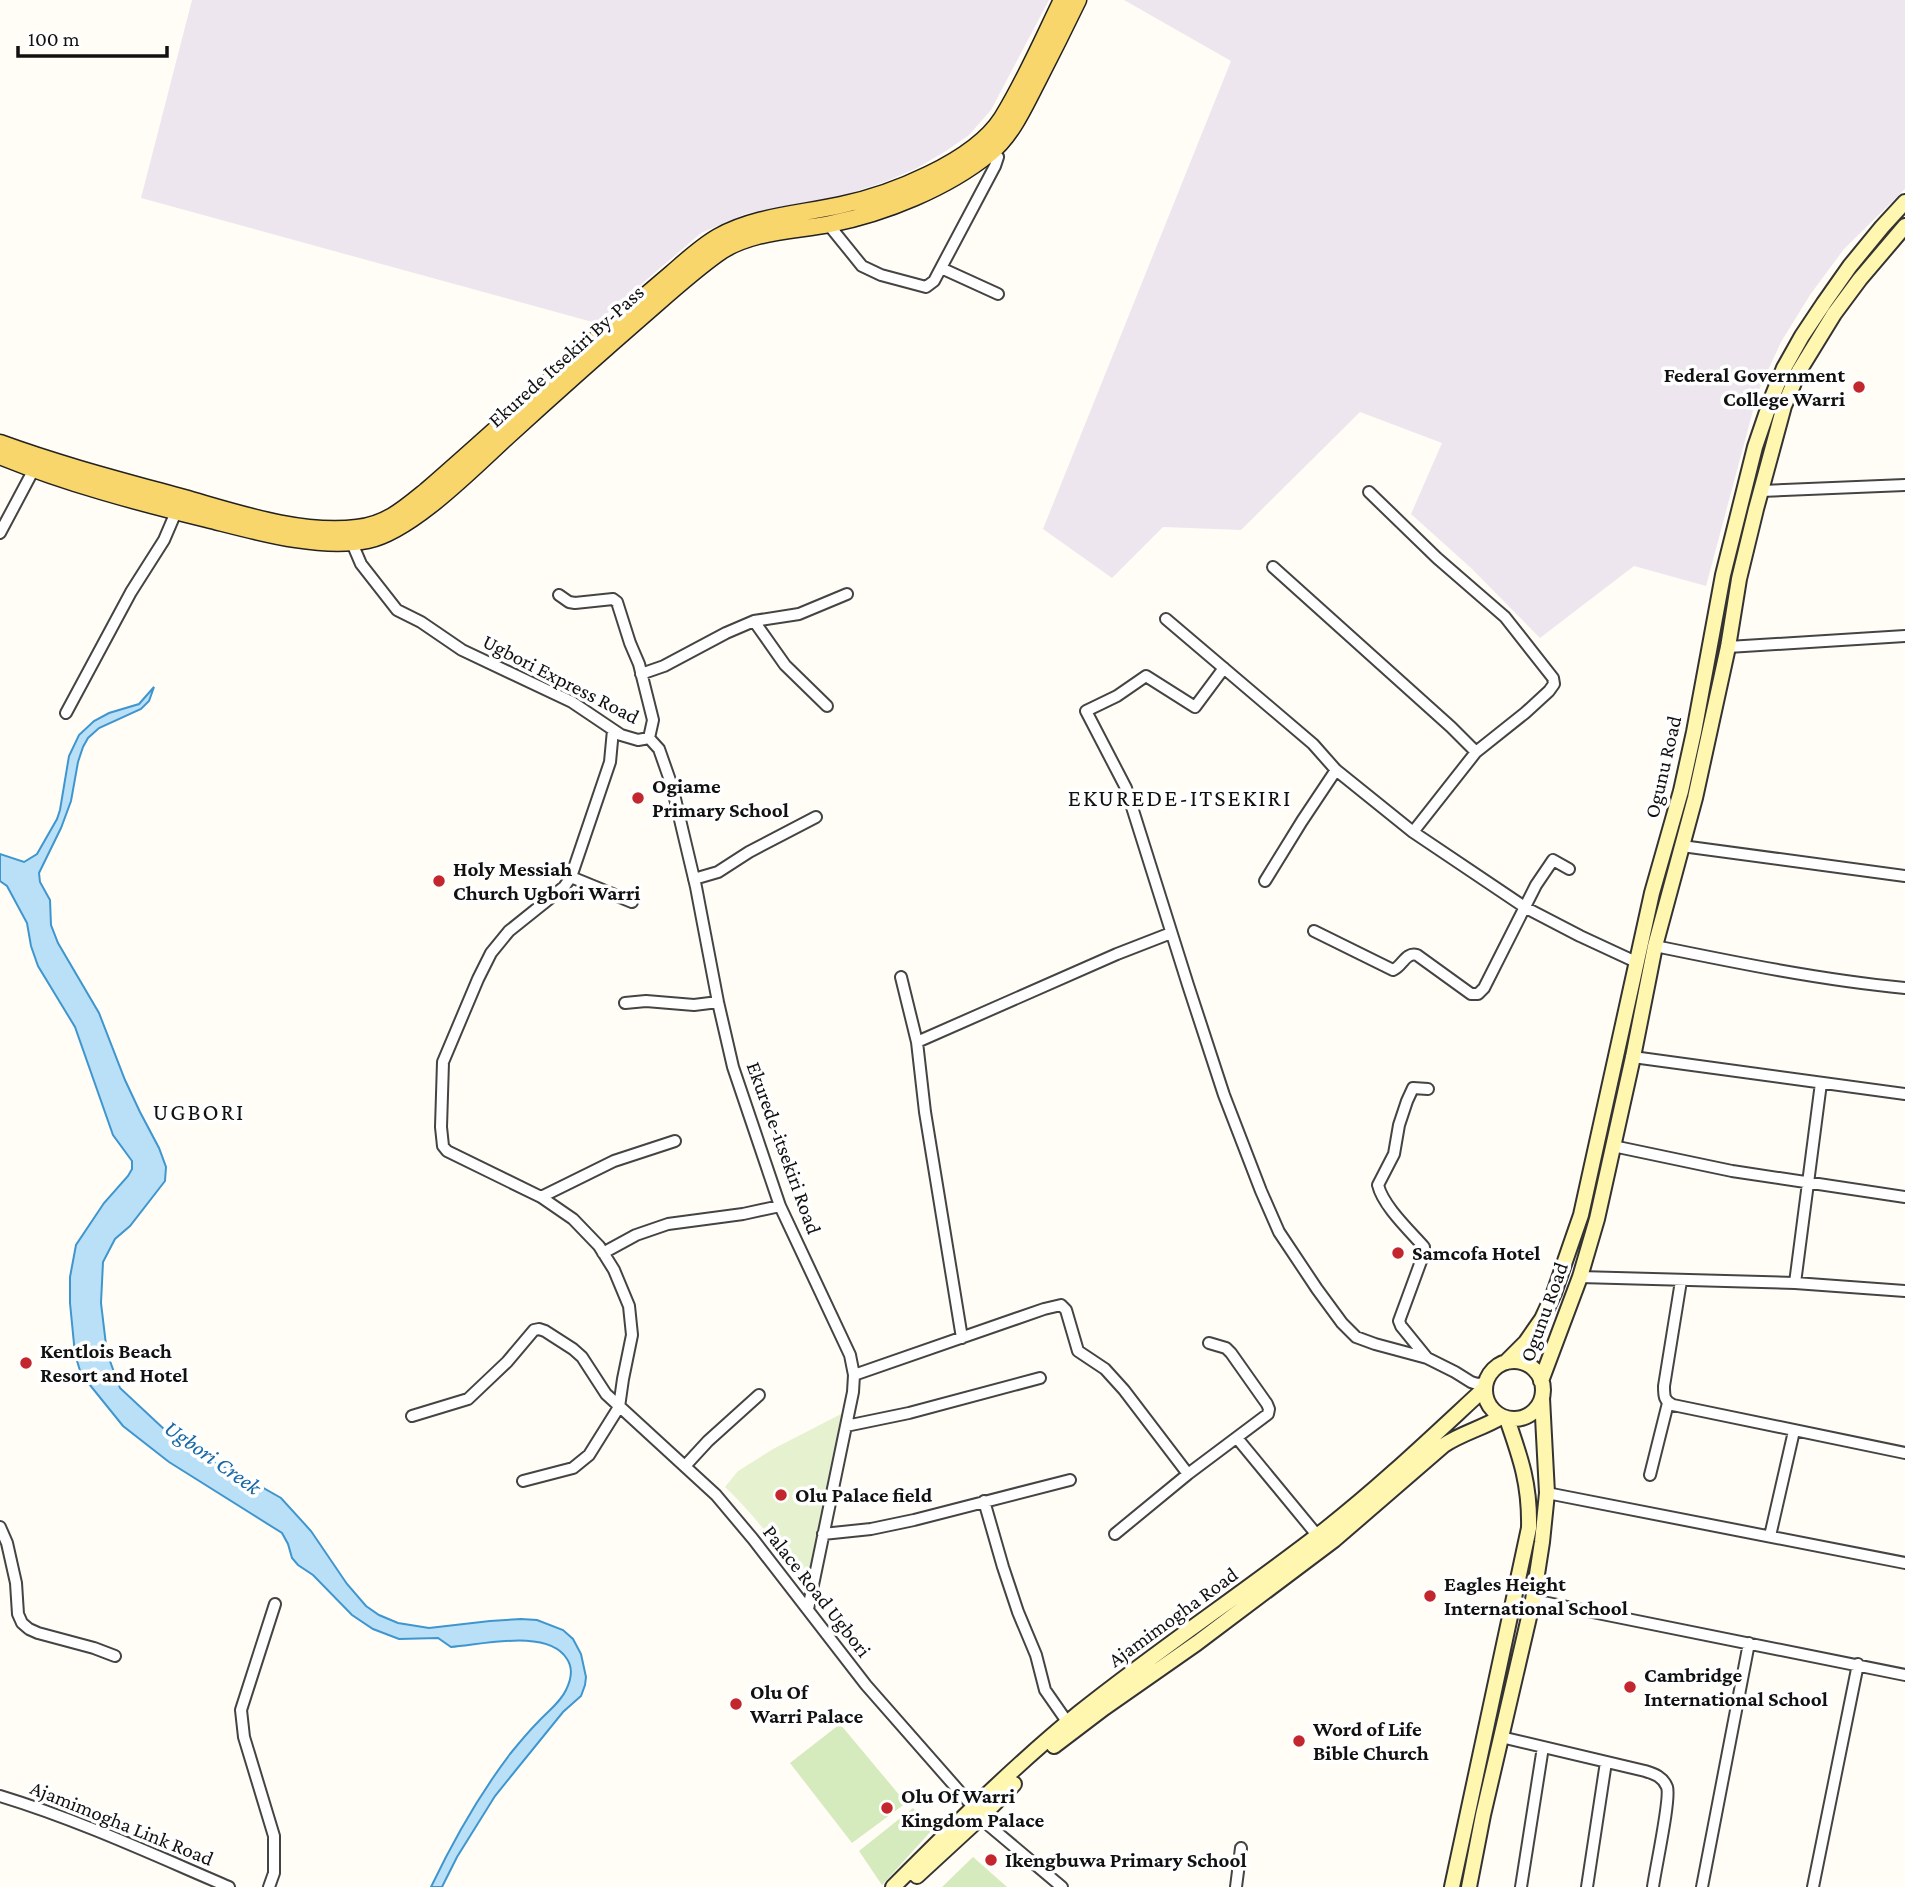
<svg xmlns="http://www.w3.org/2000/svg" width="1905" height="1887" viewBox="0 0 1905 1887" font-family="'Crimson Pro',serif">
  <rect width="100%" height="100%" fill="#fffdf5"/>
  <path fill="#eee6ef" d="M192,0H1049L991,110L969,135L946,151L917,168L887,181L848,194L745,214L701,233L596,323L141,198Z
    M1124,0H1905V189L1844,249L1810,295L1781,342L1758,392L1706,586L1634,566L1540,638L1471,568L1411,514L1442,443L1360,412L1241,530L1163,527L1112,578L1043,529L1231,61Z"/>
  <path fill="#d5ebbd" d="M840,1724L906,1803L852,1843L790,1763Z
    M913,1808L932,1830L882,1885L859,1851Z
    M973,1857L1007,1887H942Z"/>
  <path fill="#e6f2cf" d="M843,1413L809,1593C784,1555 758,1518 725,1487L738,1471L773,1449Z"/>
  <path fill="#b9e0f7" stroke="#3f96cf" stroke-width="2" d="M154,687L149,701L141,709L99,728L88,738L83,747L78,762L71,801L61,828L39,873L40,882L50,900L51,925L58,943L99,1013L125,1080L140,1112L159,1148L166,1167L165,1181L130,1226L115,1239L103,1262L101,1303L107,1353L120,1388L165,1430L193,1452L246,1478L281,1498L311,1531L347,1584L366,1606L379,1615L398,1623L429,1628L490,1621L521,1619L537,1620L563,1630L573,1639L581,1654L586,1677L585,1685L581,1696L563,1712L495,1796L457,1857L442,1887H431C453,1841 479,1795 510,1754C519,1743 528,1732 538,1722C548,1711 560,1703 566,1690C571,1680 573,1668 567,1659C548,1628 481,1645 451,1647L438,1638L399,1639L373,1629L352,1615L313,1575L298,1565L292,1558L288,1544L282,1533L169,1462L123,1426L81,1374L75,1354L70,1303V1277L76,1245L104,1203L128,1176L132,1169V1161L113,1135L75,1027L38,966L31,946L27,923L7,886L0,881V854L24,862L37,854L57,819L60,810L69,756L79,735L94,721L109,713L139,704Z"/>
  <g fill="none" stroke-linecap="round" stroke-linejoin="round">
    <g stroke="#444" stroke-width="14">
      <path id="minor" d="M828,224L862,266L881,275L926,287L934,281L995,166L998,157L991,152
        M941,268L998,294
        M1761,491L1905,485
        M1369,492L1437,558L1505,617L1553,678L1554,684L1549,691L1525,713L1476,752L1413,832
        M0,533L34,469
        M349,536L361,564L397,610L421,622L462,650L572,702L621,735L638,740L649,738
        M1273,567L1451,727L1476,752
        M559,595L569,602L575,603L613,599L617,602L630,643L639,664L653,720L649,738
        M1166,619L1313,744L1336,770L1413,832L1526,908L1580,936L1636,962
        M754,621L785,665L827,706
        M1728,647L1905,636
        M1224,668L1195,707L1146,676L1117,696L1086,711L1126,788L1188,985L1224,1095L1261,1191L1279,1232L1317,1289L1342,1323L1356,1337L1375,1344L1427,1358L1455,1372L1471,1382L1477,1384L1485,1383
        M641,674L664,666L726,633L754,621L799,614L847,594
        M66,713L131,592L164,540L176,512
        M649,738L659,749L672,786L696,887L718,1002L733,1067L780,1206L850,1355L854,1375L853,1392L808,1609
        M1682,846L1905,876
        M571,877L632,902
        M694,879L718,872L749,852L816,817
        M1265,881L1302,821L1336,770
        M1314,931L1393,970C1403,966 1405,952 1417,955L1471,994H1478L1484,988L1536,885L1553,860L1569,869
        M1655,946C1738,963 1821,980 1905,988
        M901,977L917,1042L925,1112L962,1338
        M625,1003L646,1001L694,1005L718,1002
        M917,1042L1117,954L1171,933
        M1633,1057L1905,1094
        M1613,1146L1732,1171L1905,1197
        M541,1197L614,1161L675,1141
        M603,1253L636,1235L668,1224L743,1214L780,1206
        M1580,1277L1795,1283L1905,1291
        M1681,1281L1664,1386C1664,1396 1664,1401 1673,1405L1905,1453
        M1795,1283L1821,1083
        M1427,1358L1401,1326L1399,1321L1424,1253V1247C1410,1231 1383,1206 1378,1185L1394,1154L1399,1125L1407,1101L1413,1088L1428,1089
        M854,1375L1044,1309L1061,1305L1066,1310L1078,1351L1105,1369L1124,1390L1188,1474
        M412,1416L468,1399L507,1362L534,1330L539,1329L545,1331L573,1349L582,1357L606,1394L716,1495L753,1539L866,1685L974,1808L980,1818L1062,1887
        M846,1426L909,1413L1040,1378
        M1237,1438L1317,1535
        M685,1466L708,1441L759,1395
        M1650,1475L1668,1403
        M523,1481L573,1468L589,1455L619,1407L623,1379L632,1335L629,1306L614,1270L599,1246L573,1219L541,1197L447,1151L443,1146L441,1127L443,1062L478,979L491,953L509,931L564,887L571,877L610,762L613,730
        M1547,1493L1905,1563
        M984,1501L1003,1567L1018,1612L1036,1655L1045,1690L1068,1723
        M0,1527L7,1543L16,1583L18,1614L22,1623L29,1629L38,1633L94,1648L115,1656
        M823,1534L871,1529L914,1520L1070,1480
        M1115,1534L1188,1474L1268,1414L1269,1409L1267,1404L1231,1353L1226,1348L1209,1343
        M1770,1536L1794,1431
        M1533,1600L1905,1675
        M1501,1737L1645,1771C1655,1774 1663,1777 1667,1787C1671,1798 1655,1871 1653,1887
        M0,1796C79,1820 154,1855 229,1887
        M269,1887L274,1873V1836L244,1737L241,1710L275,1604
        M1236,1887L1241,1848
        M1521,1887L1543,1747
        M1587,1887L1606,1762
        M1702,1887L1749,1643
        M1813,1887L1858,1664"/>
    </g>
    <g stroke="#333" stroke-width="18">
      <path id="secondary" d="M1485 1390a29 29 0 1 1 58 0a29 29 0 1 1-58 0Z
        M1506,1362L1526,1342L1542,1319L1554,1293L1581,1215L1652,893L1681,791L1694,732L1723,575L1755,447L1771,400L1784,368L1802,336L1824,303L1850,266L1882,227L1905,202
        M1541,1381L1580,1277L1597,1219L1633,1057L1655,946L1695,798L1728,647L1739,579L1756,509L1784,406L1799,371L1834,314L1860,279L1905,226
        M1054,1746L1104,1708L1197,1643L1334,1540L1444,1445C1462,1433 1483,1428 1501,1417
        M917,1876L980,1818L1014,1784
        M893,1887C953,1827 1014,1766 1079,1713C1159,1649 1245,1592 1326,1529C1382,1485 1433,1436 1485,1388
        M1452,1887L1529,1528C1530,1485 1521,1459 1507,1419
        M1469,1887L1483,1815L1533,1600L1542,1542L1547,1493L1542,1398"/>
    </g>
    <g stroke="#222" stroke-width="19">
      <path id="primary" d="M0,443C60,465 122,481 184,498C237,513 301,535 357,528C386,525 404,509 426,491C489,436 550,380 612,325C632,307 652,290 672,273C687,260 702,246 718,237C755,216 801,214 841,205C890,195 974,162 1002,118C1025,81 1043,39 1062,0
        M0,456C66,483 137,502 207,519C255,531 319,550 368,540C412,531 475,466 509,435C554,394 600,353 646,313C669,293 692,272 717,254C748,231 793,231 830,224C885,213 947,188 990,153C1012,135 1024,107 1037,82C1051,55 1065,27 1078,0"/>
    </g>
    <use href="#minor" stroke="#fff" stroke-width="10"/>
    <use href="#secondary" stroke="#fff6b0" stroke-width="14"/>
    <use href="#primary" stroke="#f9d66b" stroke-width="16"/>
  </g>
  <g fill="#c4262e" stroke="#fff" stroke-width="2.5">
    <circle cx="1859" cy="387" r="7"/>
    <circle cx="638" cy="798" r="7"/>
    <circle cx="439" cy="881" r="7"/>
    <circle cx="1398" cy="1253" r="7"/>
    <circle cx="26" cy="1363" r="7"/>
    <circle cx="781" cy="1495" r="7"/>
    <circle cx="1430" cy="1596" r="7"/>
    <circle cx="1630" cy="1687" r="7"/>
    <circle cx="736" cy="1704" r="7"/>
    <circle cx="1299" cy="1741" r="7"/>
    <circle cx="887" cy="1808" r="7"/>
    <circle cx="991" cy="1860" r="7"/>
  </g>
  <g text-anchor="middle" dominant-baseline="central" stroke-width="7" stroke-linejoin="round" paint-order="stroke">
    <g font-size="21" fill="#111" stroke="#fff">
      <text transform="translate(566 356) rotate(-42)">Ekurede Itsekiri By-Pass</text>
      <text transform="translate(561 679) rotate(27)">Ugbori Express Road</text>
      <text transform="translate(1663 767) rotate(-77)">Ogunu Road</text>
      <text transform="translate(784 1148) rotate(70)">Ekurede-itsekiri Road</text>
      <text transform="translate(1544 1312) rotate(-70)">Ogunu Road</text>
      <text transform="translate(817 1591) rotate(52)">Palace Road Ugbori</text>
      <text transform="translate(1173 1617) rotate(-36)">Ajamimogha Road</text>
      <text transform="translate(122 1823) rotate(22)">Ajamimogha Link Road</text>
    </g>
    <g font-size="21" font-weight="bold" fill="#111" stroke="#fff" text-anchor="start">
      <text x="1845" y="375" text-anchor="end">Federal Government<tspan x="1845" dy="24">College Warri</tspan></text>
      <text x="652" y="786">Ogiame<tspan x="652" dy="24">Primary School</tspan></text>
      <text x="453" y="869">Holy Messiah<tspan x="453" dy="24">Church Ugbori Warri</tspan></text>
      <text x="1412" y="1253">Samcofa Hotel</text>
      <text x="40" y="1351">Kentlois Beach<tspan x="40" dy="24">Resort and Hotel</tspan></text>
      <text x="795" y="1495">Olu Palace field</text>
      <text x="1444" y="1584">Eagles Height<tspan x="1444" dy="24">International School</tspan></text>
      <text x="1644" y="1675">Cambridge<tspan x="1644" dy="24">International School</tspan></text>
      <text x="750" y="1692">Olu Of<tspan x="750" dy="24">Warri Palace</tspan></text>
      <text x="1313" y="1729">Word of Life<tspan x="1313" dy="24">Bible Church</tspan></text>
      <text x="901" y="1796">Olu Of Warri<tspan x="901" dy="24">Kingdom Palace</tspan></text>
      <text x="1005" y="1860">Ikengbuwa Primary School</text>
    </g>
    <g font-size="23" font-style="italic" fill="#1768a6" stroke="#fff">
      <text transform="translate(213 1457) rotate(35)">Ugbori Creek</text>
    </g>
    <g font-size="24" letter-spacing="2" fill="#111" stroke="#fff">
      <text x="1180" y="797">EKUREDE-ITSEKIRI</text>
      <text x="199" y="1111">UGBORI</text>
    </g>
  </g>
  <path d="M18 46v10h149v-10" fill="none" stroke="#111111" stroke-width="3.5"/>
  <text x="28" y="46" font-size="21" fill="#111111" stroke="#ffffff" stroke-width="5" paint-order="stroke">100 m</text>
</svg>
